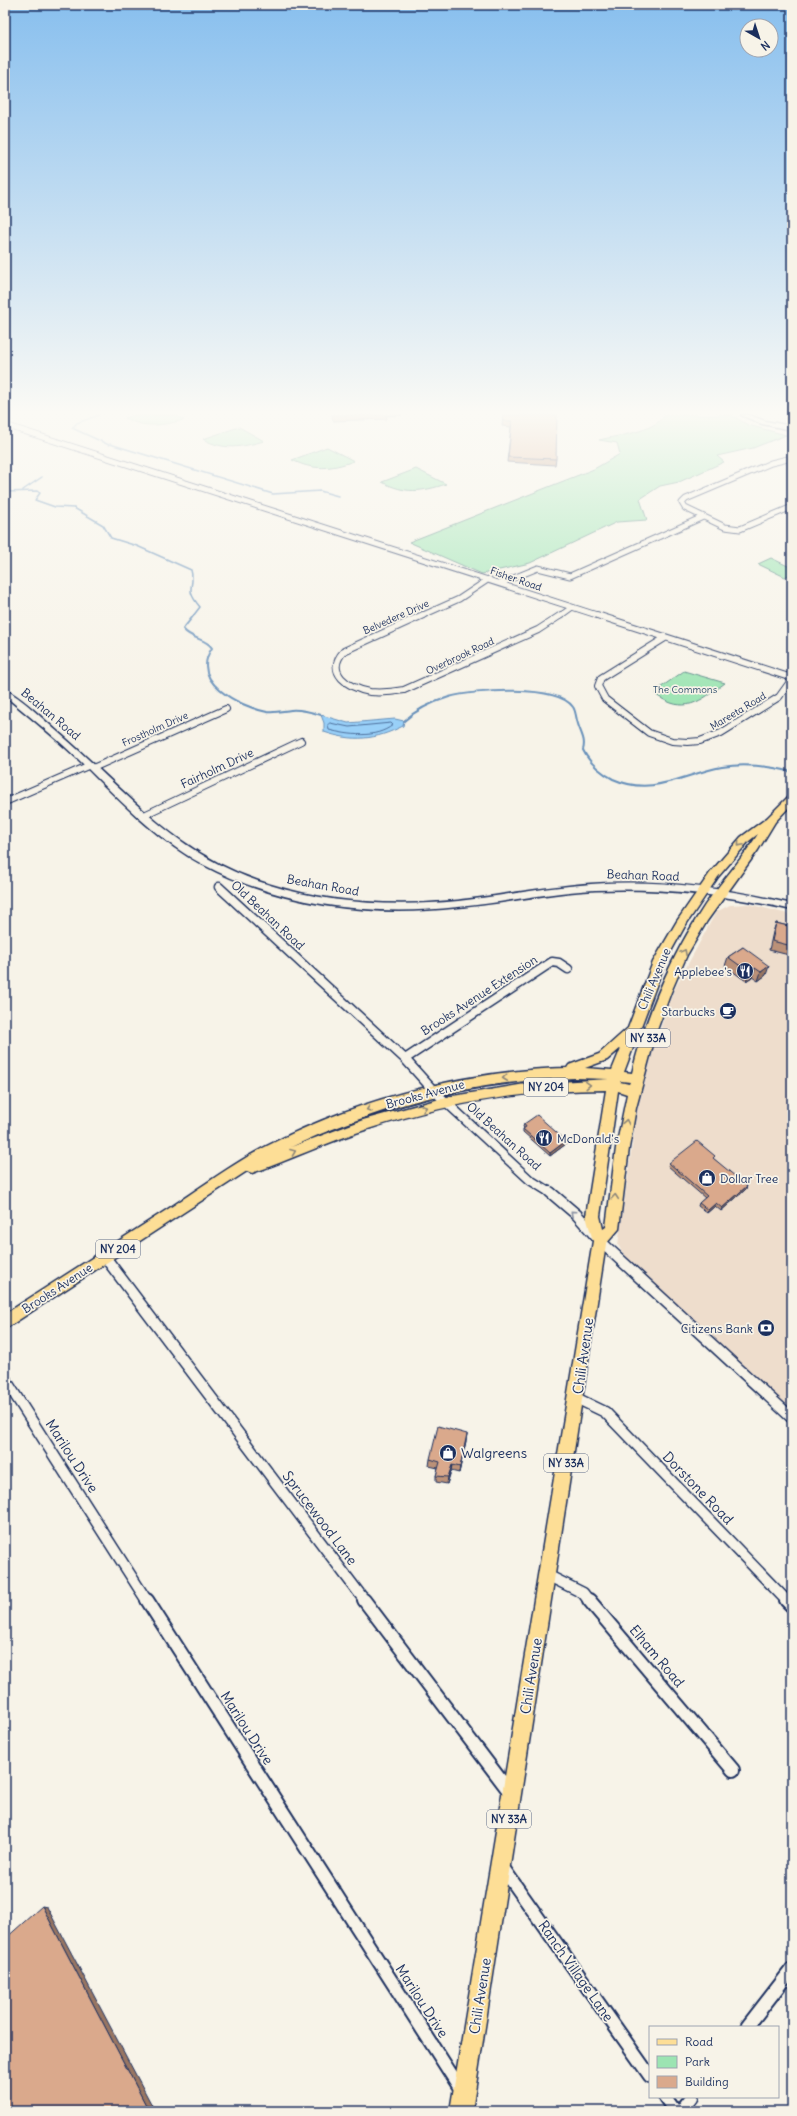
<svg xmlns="http://www.w3.org/2000/svg" width="797" height="2116" viewBox="0 0 797 2116" font-family="Delius,sans-serif">
  <rect width="100%" height="100%" fill="#f7f3e8"/>
  <filter id="ink" filterUnits="userSpaceOnUse"><feTurbulence type="fractalNoise" baseFrequency=".025" numOctaves="2"/><feDisplacementMap in="SourceGraphic" scale="8" xChannelSelector="R" yChannelSelector="G"/><feConvolveMatrix kernelMatrix="1 2 1 2 8 2 1 2 1" color-interpolation-filters="sRGB"/></filter>
  <g filter="url(#ink)">
    <path fill="#edc" d="M748,904L792,915V1412L626,1258L618,1245L637,1111L654,1047L673,992L716,912L730,905Z"/>
    <path fill="#9ce4b2" stroke="#5c8a88" d="M135,415H176L184,420C163,425 145,429 125,418Z
      M665,415H731L748,425L786,435L753,448L717,456L724,462L679,482L660,486L640,499L647,520L617,522L530,563L482,574L409,542L594,469L620,454L617,443L599,440C619,435 652,433 665,415Z
      M239,427L264,441C242,447 224,451 203,439Z
      M327,447L354,461C331,469 314,471 292,460Z
      M416,469L446,484C422,492 405,494 382,482Z
      M771,558L792,568V573L785,577L758,564Z
      M684,671L725,683C699,702 685,715 656,695L657,690Z"/>
    <path fill="#99d0f8" stroke="#6790ba" d="M321,715L348,723L395,719L404,721L403,726C375,740 354,742 324,732V723Z"/>
    <g fill="none" stroke-linecap="round" stroke-linejoin="round">
      <path stroke="#4d6f9c" stroke-width="1" d="M330,723L349,727L391,723L393,725C375,739 349,735 329,730L328,725Z"/>
      <path stroke="#6790ba" stroke-width="1.5" d="M99,415L77,423L72,428L109,445
        M110,444L273,494L320,491L338,496
        M23,490L42,477
        M5,492L37,491L40,493L35,500L55,507L74,508L103,525L111,538L137,546L191,570C196,588 183,587 200,607L193,616"/>
      <path stroke="#6790ba" stroke-width="2" d="M194,615L183,629C192,640 206,638 212,648C189,682 239,706 267,712C276,713 282,711 291,710C301,709 311,712 321,715
        M404,721C417,709 433,702 449,697C474,690 557,684 573,707C576,711 576,719 578,724C581,734 586,740 583,750C590,764 600,772 613,779C653,797 683,774 722,767C746,763 769,766 792,772"/>
      <g stroke="#1b2f5e" stroke-width="7">
        <path id="street-far4" d="M5,425L600,616
          M792,458L771,463L686,499L682,503L685,508L725,527L740,529L792,507
          M501,583L538,568L570,576L703,517
          M421,616L459,599L489,579
          M560,616L571,608"/>
      </g>
      <g stroke="#1b2f5e" stroke-width="8">
        <path id="street-far3" d="M423,615L344,651C324,673 349,688 370,692C381,693 393,692 404,690L538,630L561,615
          M597,615L792,678
          M665,638L601,678L598,686L605,699L649,733L672,741L688,742L700,741L721,733L779,697L792,679
          M93,768L226,709
          M5,802L90,765
          M142,816L301,741"/>
      </g>
      <g stroke="#1b2f5e" stroke-width="11">
        <path id="street-far2" d="M219,887L405,1059L433,1090L530,1180L551,1193
          M405,1059L552,962L559,963L568,969"/>
      </g>
      <g stroke="#1b2f5e" stroke-width="13">
        <path id="street-far1" d="M550,1192L577,1215L600,1241L792,1418
          M105,1257L365,1601
          M5,1379L147,1601
          M576,1398L605,1412L787,1601
          M547,1575L583,1593L589,1601"/>
      </g>
      <g stroke="#1b2f5e" stroke-width="16">
        <path id="street" d="M147,1600L460,2088
          M364,1600L509,1791
          M589,1600L733,1770
          M786,1600L792,1606
          M503,1868L650,2076
          M747,2027L792,1969
          M665,2097L675,2111
          M681,2111L692,2097"/>
      </g>
      <g stroke="#1b2f5e" stroke-width="3">
        <path id="secondary" d="M741,415H749L765,421L792,426V430L762,424Z
          M5,690C20,696 45,721 59,733C130,794 175,856 270,885C331,904 395,907 458,901C502,896 546,887 591,884C659,879 726,888 792,904V910C727,895 662,887 595,890C549,892 504,903 458,907C371,917 280,906 202,864C154,838 116,796 77,758C54,736 29,716 5,696Z"/>
      </g>
      <g stroke="#1b2f5e" stroke-width="3">
        <path id="primary" d="M792,795V804L775,822L758,850L707,921L687,955L671,992L657,1030L636,1108L629,1148L619,1229L606,1244L472,2111H450L593,1241L586,1216L606,1090C525,1090 442,1104 365,1130C327,1142 290,1160 252,1173L247,1171L5,1329V1314C59,1279 114,1244 168,1209C194,1192 220,1173 247,1157C338,1104 462,1070 567,1068L569,1065L599,1054L628,1028L653,962L677,921L710,873L741,837L767,818L789,796ZM758,834C742,859 722,881 705,905C672,955 646,1014 632,1073L624,1072L665,962L685,926L718,877L749,841ZM621,1048L612,1070L585,1068L607,1060ZM575,1078L609,1079L525,1084L447,1097L363,1120L291,1147C381,1106 475,1080 575,1078ZM621,1081L630,1082L629,1084L620,1082ZM618,1091L627,1094L616,1148L606,1227L603,1229L600,1216Z"/>
      </g>
      <use href="#street-far4" stroke="#f7f3e8" stroke-width="5"/>
      <use href="#street-far3" stroke="#f7f3e8" stroke-width="6"/>
      <use href="#street-far2" stroke="#f7f3e8" stroke-width="8"/>
      <use href="#street-far1" stroke="#f7f3e8" stroke-width="10"/>
      <use href="#street" stroke="#f7f3e8" stroke-width="12"/>
      <use href="#secondary" fill="#f7f3e8" fill-rule="evenodd"/>
      <use href="#primary" fill="#fdde96" fill-rule="evenodd"/>
    </g>
    <path fill="#bb9178" stroke="#1b2f5e" d="M332,415H402L386,416L387,419L333,421Z
      M503,415L556,459L555,465L507,462L511,427L502,426Z
      M776,923L792,927V946L789,955L769,950L773,932Z
      M743,947L766,975L758,981L752,977L746,981L725,966L728,957Z
      M524,1124L566,1141V1144L550,1156L523,1132V1129L524,1128L523,1127Z
      M714,1159L746,1189L721,1211L715,1206L707,1213L698,1206L699,1203L705,1198L668,1166L669,1163Z
      M466,1441L459,1473L451,1471L447,1484L436,1482V1476L438,1468L429,1466L430,1459Z"/>
    <path fill="#997662" stroke="#1b2f5e" d="M769,966L766,975L758,981L761,972Z
      M755,968L752,977L746,981L749,972Z
      M566,1141V1144L550,1156V1153Z
      M747,1186L746,1189L721,1211L722,1208Z
      M716,1203L715,1206L707,1213L708,1210Z
      M467,1434L466,1441L459,1473L460,1467Z
      M452,1465L451,1471L447,1484L448,1477Z
      M42,1906L47,1907L155,2111H149Z"/>
    <path fill="#daa98c" stroke="#1b2f5e" d="M503,415H557L556,459L508,457L512,421H503Z
      M776,923L792,927V946L772,941Z
      M743,947L769,966L761,972L755,968L749,972L728,957Z
      M537,1115L566,1141L550,1153L523,1129L526,1127L524,1124Z
      M697,1141L715,1156L713,1158L747,1186L722,1208L716,1203L708,1210L699,1203L707,1196L669,1163Z
      M438,1426L467,1434L460,1467L452,1465L448,1477L436,1476L440,1462L430,1459Z
      M42,1906L149,2111H5V1939Z"/>
    <defs><path id="oneway-chevron" d="M-2-3.5L2.5 0L-2 3.5" fill="none" stroke-width="1.6" stroke-linecap="round" stroke-linejoin="round"/></defs>
    <g stroke="#8c867a">
      <use href="#oneway-chevron" transform="translate(740 844) rotate(131)"/>
      <use href="#oneway-chevron" transform="translate(684 952) rotate(-62)"/>
      <use href="#oneway-chevron" transform="translate(505 1078) rotate(174)"/>
      <use href="#oneway-chevron" transform="translate(588 1085) rotate(-3)"/>
      <use href="#oneway-chevron" transform="translate(424 1108) rotate(-15)"/>
      <use href="#oneway-chevron" transform="translate(369 1109) rotate(162)"/>
      <use href="#oneway-chevron" transform="translate(626 1122) rotate(-80)"/>
      <use href="#oneway-chevron" transform="translate(293 1152) rotate(-21)"/>
      <use href="#oneway-chevron" transform="translate(615 1197) rotate(-85)"/>
    </g>
    <use stroke="#8991a3" href="#oneway-chevron" transform="translate(573 1213) rotate(-138)"/>
  </g>
  <linearGradient id="sky" x2="0" y2="1"><stop stop-color="#88bfee"/><stop offset="0.58" stop-color="#fbfaf5"/><stop offset="1" stop-color="#fbfaf5" stop-opacity="0"/></linearGradient>
  <rect width="797" height="711" fill="url(#sky)"/>
  <defs>
    <g id="restaurant-disc" transform="scale(0.9)"><circle r="9.5" fill="#1b2f5e" stroke="#f7f3e8"/><path d="M-5-6h1v4h1v-4h1v4h1v-4h1v5L-1.5 .5V6h-2V.5L-5-1ZM5-6V6H3V1.5H1.5Q1.5-4 5-6Z" fill="#fff"/></g>
    <g id="cafe-disc" transform="scale(0.9)"><circle r="9.5" fill="#1b2f5e" stroke="#f7f3e8"/><path d="M-5.5-4.5H6V0H3Q3 3.5 0 3.5H-2.5Q-5.5 3.5-5.5 0ZM3-3.2v2h1.7v-2ZM-6 4.5H4V6H-6Z" fill="#fff"/></g>
    <g id="shop-disc" transform="scale(0.9)"><circle r="9.5" fill="#1b2f5e" stroke="#f7f3e8"/><path d="M-5-2.5h2.3a2.7 3.5 0 0 1 5.4 0H5L5.5 6h-11ZM-1.5-2.5h3a1.5 2.3 0 0 0-3 0Z" fill="#fff"/></g>
    <g id="bank-disc" transform="scale(0.9)"><circle r="9.5" fill="#1b2f5e" stroke="#f7f3e8"/><path d="M-6-4H6V4H-6ZM0-2.3a2.3 2.3 0 1 0 0 4.6a2.3 2.3 0 1 0 0-4.6Z" fill="#fff"/></g>
  </defs>
  <g fill-rule="evenodd">
    <use href="#restaurant-disc" x="745" y="971"/>
    <use href="#cafe-disc" x="728" y="1011"/>
    <use href="#restaurant-disc" x="544" y="1138"/>
    <use href="#shop-disc" x="707" y="1178"/>
    <use href="#bank-disc" x="766" y="1328"/>
    <use href="#shop-disc" x="448" y="1453"/>
  </g>
  <g text-anchor="middle" dominant-baseline="central" stroke-width="3.5" stroke-linejoin="round" paint-order="stroke">
    <g font-size="10" fill="#1b2f5e" stroke="#f7f3e8">
      <text transform="translate(516 579) rotate(19)">Fisher Road</text>
      <text transform="translate(396 617) rotate(-24)">Belvedere Drive</text>
      <text transform="translate(460 656) rotate(-25)">Overbrook Road</text>
      <text transform="translate(738 711) rotate(-31)">Mareeta Road</text>
      <text transform="translate(155 729) rotate(-24)">Frostholm Drive</text>
    </g>
    <g font-size="10" fill="#35536f" stroke="#f7f3e8">
      <text x="685" y="689">The Commons</text>
    </g>
    <g fill="#f7f3e8" stroke="#5d6a87" stroke-width="1">
      <rect x="626" y="1029" width="44" height="18" rx="3"/>
      <rect x="524" y="1078" width="44" height="18" rx="3"/>
      <rect x="96" y="1240" width="44" height="18" rx="3"/>
      <rect x="544" y="1454" width="44" height="18" rx="3"/>
      <rect x="487" y="1810" width="44" height="18" rx="3"/>
    </g>
    <g font-size="11" font-weight="bold" fill="#1b2f5e">
      <text x="648" y="1038">NY 33A</text>
      <text x="546" y="1087">NY 204</text>
      <text x="118" y="1249">NY 204</text>
      <text x="566" y="1463">NY 33A</text>
      <text x="509" y="1819">NY 33A</text>
    </g>
    <g font-size="12" fill="#1b2f5e" stroke="#f7f3e8">
      <text transform="translate(51 714) rotate(40)">Beahan Road</text>
      <text transform="translate(217 768) rotate(-25)">Fairholm Drive</text>
      <text transform="translate(643 875) rotate(2)">Beahan Road</text>
      <text transform="translate(323 885) rotate(10)">Beahan Road</text>
      <text transform="translate(268 915) rotate(43)">Old Beahan Road</text>
      <text transform="translate(654 979) rotate(-67)">Chili Avenue</text>
      <text transform="translate(479 995) rotate(-33)">Brooks Avenue Extension</text>
      <text transform="translate(425 1094) rotate(-15)">Brooks Avenue</text>
      <text transform="translate(504 1136) rotate(42)">Old Beahan Road</text>
      <text transform="translate(57 1288) rotate(-33)">Brooks Avenue</text>
    </g>
    <g font-size="12" fill="#1b2f5e" stroke="#f7f3e8" text-anchor="end">
      <text x="732" y="971">Applebee's</text>
      <text x="715" y="1011">Starbucks</text>
      <text x="557" y="1138" text-anchor="start">McDonald's</text>
      <text x="720" y="1178" text-anchor="start">Dollar Tree</text>
      <text x="753" y="1328">Citizens Bank</text>
    </g>
    <g font-size="14" fill="#1b2f5e" stroke="#f7f3e8">
      <text transform="translate(583 1356) rotate(-82)">Chili Avenue</text>
      <text transform="translate(72 1456) rotate(57)">Marilou Drive</text>
      <text transform="translate(698 1488) rotate(46)">Dorstone Road</text>
      <text transform="translate(320 1518) rotate(53)">Sprucewood Lane</text>
      <text transform="translate(657 1656) rotate(50)">Elham Road</text>
      <text transform="translate(531 1676) rotate(-81)">Chili Avenue</text>
      <text transform="translate(247 1728) rotate(57)">Marilou Drive</text>
      <text transform="translate(576 1971) rotate(55)">Ranch Village Lane</text>
      <text transform="translate(480 1996) rotate(-81)">Chili Avenue</text>
      <text transform="translate(422 2001) rotate(57)">Marilou Drive</text>
    </g>
    <g font-size="14" fill="#1b2f5e" stroke="#f7f3e8" text-anchor="start">
      <text x="461" y="1453">Walgreens</text>
    </g>
  </g>
  <rect width="797" height="2116" fill="none" stroke="#f7f3e8" stroke-width="20"/>
  <rect x="10" y="10" width="777" height="2096" fill="none" stroke="#1b2f5e" stroke-width="1.5" filter="url(#ink)"/>
  <rect x="649" y="2026" width="130" height="72" fill="#f7f3e8" stroke="#9fa5b1"/>
  <rect x="657" y="2039" width="20" height="6" fill="#fdde96" stroke="#9fa5b1"/>
  <text x="685" y="2046" font-size="12" fill="#1b2f5e">Road</text>
  <rect x="657" y="2056" width="20" height="12" fill="#9ce4b2" stroke="#9fa5b1"/>
  <text x="685" y="2066" font-size="12" fill="#1b2f5e">Park</text>
  <rect x="657" y="2076" width="20" height="12" fill="#daa98c" stroke="#9fa5b1"/>
  <text x="685" y="2086" font-size="12" fill="#1b2f5e">Building</text>
  <g transform="translate(759 38) rotate(141)"><circle r="19" fill="#f7f3e8" stroke="#9fa5b1"/>
  <path d="M0-3L7 15L0 10L-7 15Z" fill="#1b2f5e"/>
  <text y="-6" font-size="11" font-weight="bold" text-anchor="middle" fill="#1b2f5e">N</text>
  </g>
</svg>
